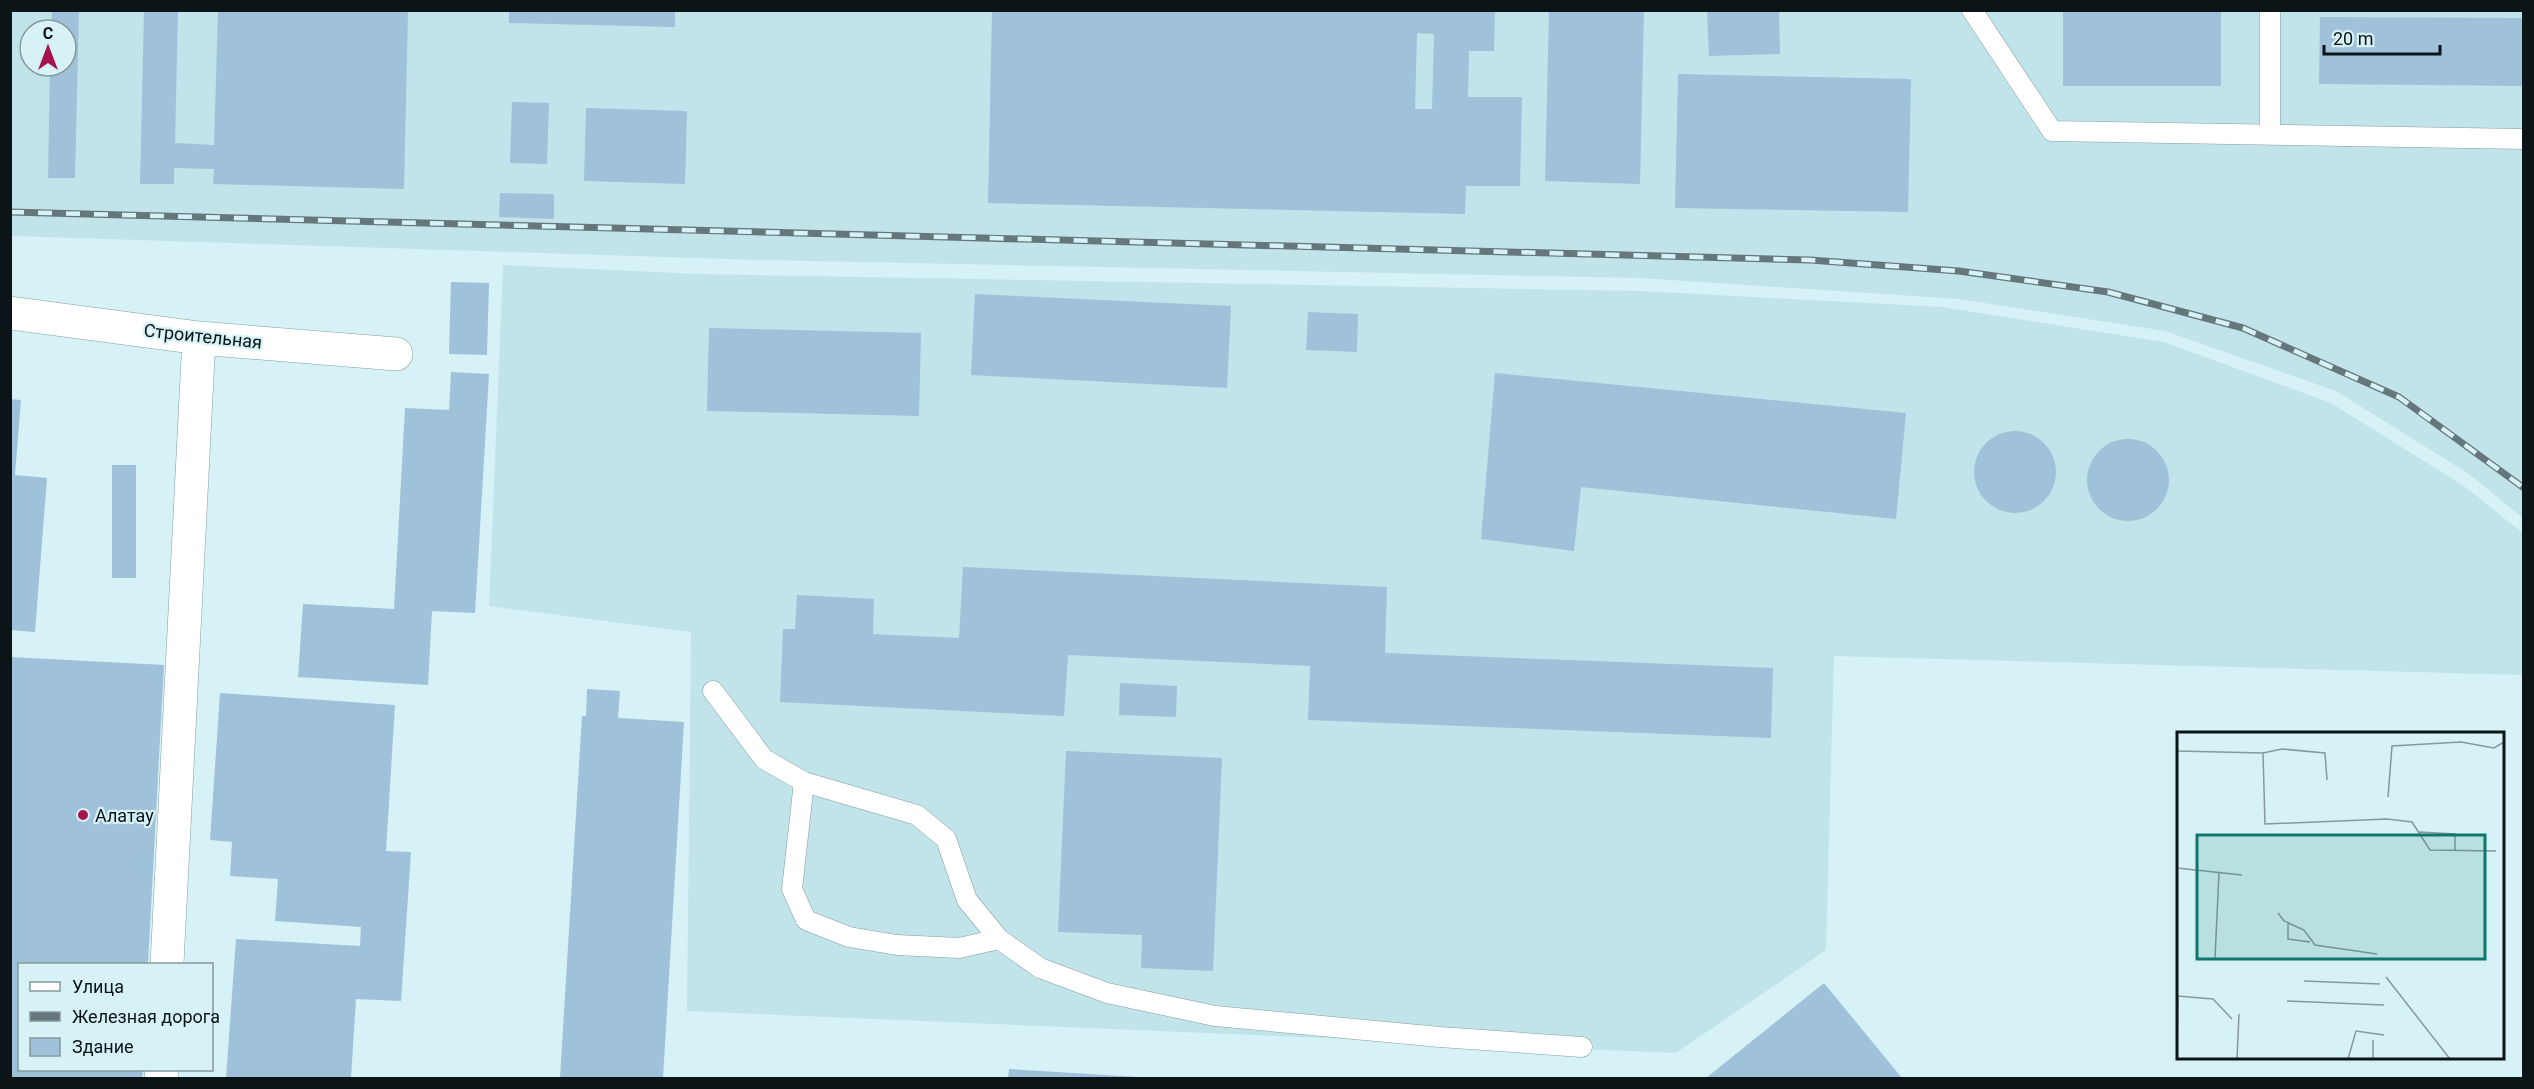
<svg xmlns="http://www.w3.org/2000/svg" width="2534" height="1089" viewBox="0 0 2534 1089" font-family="Roboto,sans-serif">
  <rect width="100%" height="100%" fill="#d6f2f6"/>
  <path fill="#c0e4e9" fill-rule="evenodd" d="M11,11H2523V518L2469,474L2336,391L2165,331L1959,299L1640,278L759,260L11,236ZM30,30H66V66H30Z
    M503,265L698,274L1641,291L1942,307L2164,342L2331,403L2464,486L2524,534L2523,675L1834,656L1826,950L1676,1053L687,1011L691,632L489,606Z"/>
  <path fill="#9fc1d9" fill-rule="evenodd" d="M52,10H79L75,178H48L50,66H66V30H51Z
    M144,10H178L175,143L214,145L218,10H408L404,189L213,184L214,169L174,168V184H140Z
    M509,10H675V27L509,23Z
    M992,10H1495L1494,51H1469L1468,97H1522L1520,186H1466L1465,214L988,203ZM1417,33L1434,34L1432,109H1415Z
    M1549,10H1644L1640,184L1545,181Z
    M1707,10H1779L1780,54L1709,56Z
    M2063,10H2221V86H2063Z
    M2320,17L2524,18V86L2319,84Z
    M1678,74L1911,79L1908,212L1675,208Z
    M512,102L549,103L547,164L510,163Z
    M586,108L687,111L685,184L584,181Z
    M500,193L554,194V219L499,217Z
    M451,282L489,283L487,355L449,354Z
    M975,294L1231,306L1227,388L971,375Z
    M1308,312L1358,314L1357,352L1306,350Z
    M709,328L921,333L919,416L707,411Z
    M451,372L489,374L475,613L432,611L428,685L298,677L303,604L394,609L405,408L449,410Z
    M1495,373L1906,413L1896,519L1581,487L1574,551L1481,539Z
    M10,399L21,400L15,475L47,478L35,632L10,630Z
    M1974 472a41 41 0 1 1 82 0a41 41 0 1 1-82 0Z
    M2087 480a41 41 0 1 1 82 0a41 41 0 1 1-82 0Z
    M112,465H136V578H112Z
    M963,567L1387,587L1385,653L1773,668L1771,738L1308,720L1310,666L1068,655L1064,716L780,702L783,629H795L797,595L874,599L873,634L959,638Z
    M10,657L164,665L148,964H20V1070H143L142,1078H10Z
    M1120,683L1177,686L1176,717L1119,715Z
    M587,689L620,691L618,718L684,722L663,1078H560L582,716H586Z
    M220,693L395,705L386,851L411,852L401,1001L356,999L351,1078H226L236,939L360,946L361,927L275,921L278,879L230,876L232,842L210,840Z
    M1066,751L1222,758L1213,971L1141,968L1142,935L1058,932Z
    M1824,983L1902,1078H1706Z
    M1009,1069L1138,1077V1078H1008Z"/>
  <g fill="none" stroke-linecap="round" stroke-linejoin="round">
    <g stroke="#849da1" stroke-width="21">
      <path id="service" d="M1972,10L2052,131L2524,139
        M2270,10V135
        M713,691L764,759L804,782L917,815L946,839L967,900L999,939L1040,968L1107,993L1215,1016L1440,1037L1582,1047
        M804,782L792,889L806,920L849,937L897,945L959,948L999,939"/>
    </g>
    <g stroke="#849da1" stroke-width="34">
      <path id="minor" d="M10,313L199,338L396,354
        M167,964L199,338
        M161,1078L162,1070"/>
    </g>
    <use href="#service" stroke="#fff" stroke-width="20"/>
    <use href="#minor" stroke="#fff" stroke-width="33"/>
    <g stroke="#65777a" stroke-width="7">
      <path id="rail" d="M10,212L1810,260L1959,271L2108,292L2243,328L2399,397L2524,488"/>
    </g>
    <use href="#rail" stroke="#d6f2f6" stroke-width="4.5" stroke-dasharray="14" stroke-linecap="butt"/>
  </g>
  <circle fill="#a7134d" stroke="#d6f2f6" stroke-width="2" cx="83" cy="815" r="6"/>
  <g text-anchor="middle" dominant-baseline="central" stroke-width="4.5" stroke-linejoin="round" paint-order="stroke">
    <g font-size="18" fill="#0b1416" stroke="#d6f2f6">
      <text transform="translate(203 336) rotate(6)">Строительная</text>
    </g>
    <g font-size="18" fill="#0b1416" stroke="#d6f2f6" text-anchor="start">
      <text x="95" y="815">Алатау</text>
    </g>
  </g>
  <g transform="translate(2177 732)">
    <rect width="327" height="327" fill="#d6f2f6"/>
    <path fill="none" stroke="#85999c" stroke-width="1.5" d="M0,19L86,21L88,92L210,87L235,90L253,118L319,119M86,21L105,17L148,21L150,48M211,65L215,14L284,10L317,16L327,10M242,100L278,102V118M0,136L65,143M101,181L107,189L127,198L138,213L200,222M111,192V207L133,210M38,226L42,141M209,245L273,327M127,249L203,252M110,269L207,273M0,327L1,264L36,267L55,287M60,327L62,282M171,327L179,299L207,303M196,327V308"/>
    <path fill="#0f766e" fill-opacity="0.15" stroke="#0f766e" stroke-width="3" d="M20,103H308V227H20Z"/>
    <rect width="327" height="327" fill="none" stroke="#0b1416" stroke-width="3"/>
  </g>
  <rect width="2534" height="1089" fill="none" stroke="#0b1416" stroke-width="24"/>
  <rect x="18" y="963" width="195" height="108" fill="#d6f2f6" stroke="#85999c" stroke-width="1.5"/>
  <rect x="30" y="982" width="30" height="9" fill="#ffffff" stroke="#85999c" stroke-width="1.5"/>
  <text x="72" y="993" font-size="18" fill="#0b1416">Улица</text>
  <rect x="30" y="1012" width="30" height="9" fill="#65777a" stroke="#85999c" stroke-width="1.5"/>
  <text x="72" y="1023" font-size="18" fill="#0b1416">Железная дорога</text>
  <rect x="30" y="1038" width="30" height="18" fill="#9fc1d9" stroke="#85999c" stroke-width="1.5"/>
  <text x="72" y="1053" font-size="18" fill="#0b1416">Здание</text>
  <g transform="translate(48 48)"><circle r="28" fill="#d6f2f6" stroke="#85999c" stroke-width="1.5"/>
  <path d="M0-4.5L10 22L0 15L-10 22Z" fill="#a7134d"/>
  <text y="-9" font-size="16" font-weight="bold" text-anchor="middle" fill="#0b1416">С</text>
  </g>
  <path d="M2324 45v9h116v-9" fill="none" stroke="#0b1416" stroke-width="3"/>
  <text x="2333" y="45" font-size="18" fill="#0b1416" stroke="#d6f2f6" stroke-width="4.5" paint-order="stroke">20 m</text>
</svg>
